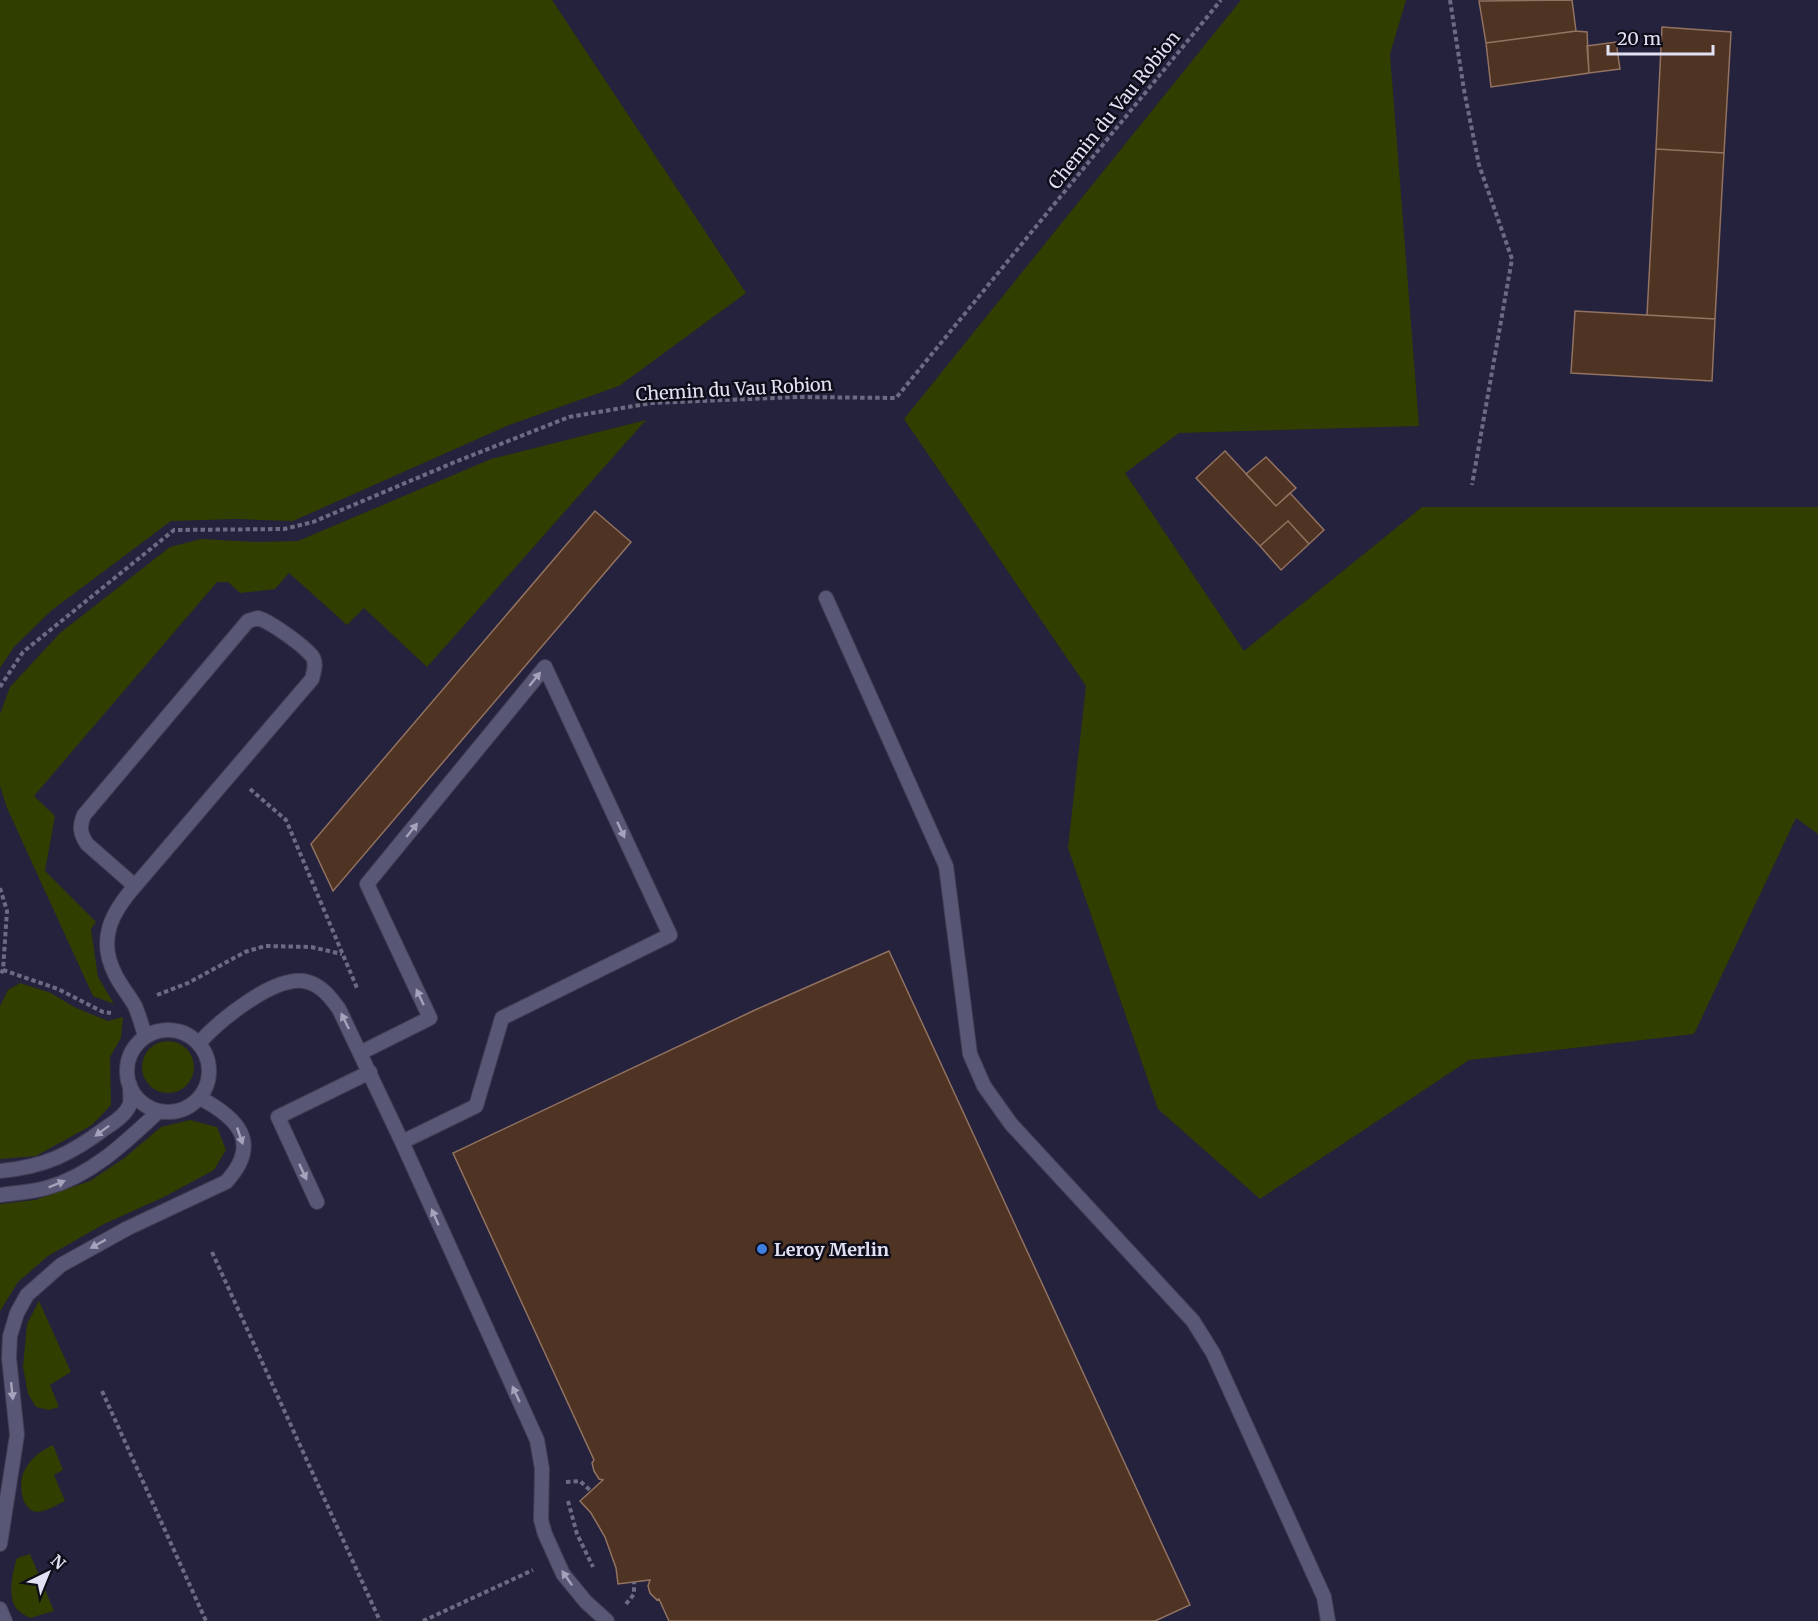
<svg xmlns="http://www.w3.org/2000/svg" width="1818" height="1621" viewBox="0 0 1818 1621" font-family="Merriweather,serif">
  <rect width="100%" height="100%" fill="#24223d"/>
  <path fill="#303e00" d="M0,0H552L746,293L619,386L509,425L293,521L236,519L171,521L52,610L14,647L0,668Z
    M1241,0H1406L1390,54L1419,426L1179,433L1125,473L1244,651L1422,507H1818V834L1796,818L1694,1034L1469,1060L1260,1199L1158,1109L1068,848L1086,686L904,419Z
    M646,420L427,667L364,608L347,625L289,573L275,589L240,593L228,582H217L34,796L55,816L45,871L96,922L91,929L98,977L114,1004L93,996L7,808L0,786V714L10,687L60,633L170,547L201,539L258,542L298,541L491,459Z
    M20,983L51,993L74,1007L108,1021L123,1017L121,1038L110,1057L111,1105L92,1125L36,1156L0,1159V1006L8,990Z
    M142 1067a26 26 0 1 1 52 0a26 26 0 1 1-52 0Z
    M190,1120L217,1127L226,1150L214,1170L164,1197L104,1224L48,1256L18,1282L0,1311V1204L35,1200L90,1181L123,1159L161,1127Z
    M39,1301L71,1372L50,1385L59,1407L49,1410L36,1407L28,1394L23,1367L27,1324Z
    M53,1445L63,1470L54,1475L65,1501C58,1504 51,1509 43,1511C23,1517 18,1488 23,1474C29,1459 40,1451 53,1445Z
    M30,1554L54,1611L30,1618C26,1616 21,1613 18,1610C6,1599 13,1571 17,1558Z"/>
  <path fill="#4f3323" stroke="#927260" stroke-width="1.5" d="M1572,0L1576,31L1486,43L1479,1Z
    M1662,27L1731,32L1724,153L1656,149Z
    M1576,31L1587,32L1589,73L1491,87L1486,43Z
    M1616,42L1620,69L1589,73L1587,46Z
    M1656,149L1724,153L1715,319L1647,315Z
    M1575,311L1715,319L1712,381L1571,373Z
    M1225,451L1276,506L1290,493L1324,530L1309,544L1288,521L1260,546L1196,478Z
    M1266,457L1296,488L1276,506L1246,474Z
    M595,511L631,542L333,891L311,844Z
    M1288,521L1309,544L1281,570L1260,546Z
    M889,951L1190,1605L1155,1621H669L659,1599L657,1600L650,1593L648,1586L650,1580L618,1584L616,1568L605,1537L591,1513L580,1501L603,1480L599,1479L594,1471L592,1463L594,1460L453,1153L755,1010Z"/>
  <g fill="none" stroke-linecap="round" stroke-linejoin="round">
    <g stroke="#413e55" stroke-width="16">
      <path id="lane" d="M826,598L946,866L970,1054L984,1086L1011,1124L1193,1321L1213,1353L1324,1597L1328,1621
        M258,618C271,622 303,645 312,656C317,663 314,671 312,679L135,886L87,844C80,833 79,827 84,815L248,621Z
        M135,886C112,912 97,939 115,974C120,985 129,995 135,1006C139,1015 142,1026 145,1036
        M127 1071a41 41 0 1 1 82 0a41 41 0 1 1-82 0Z
        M199,1043C219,1021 276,973 308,982C322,986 331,998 339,1009L402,1142L537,1440L542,1469L541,1520L545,1534L563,1574L586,1602L607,1621
        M360,1053L430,1018L367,884L545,667L670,935L502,1018L476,1106L402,1142
        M0,1171C45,1167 71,1154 107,1127C115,1122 127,1113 130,1104C131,1098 130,1090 130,1085
        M0,1195C15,1193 31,1192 46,1188C91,1176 126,1142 159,1111
        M317,1202L278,1117L370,1072
        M0,1544L17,1435L9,1358L10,1336L17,1313L27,1295L61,1265L128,1228L226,1182C262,1143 238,1118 200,1098
        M0,1609L5,1621"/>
    </g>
    <path stroke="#6c6b82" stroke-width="4" stroke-dasharray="4.5 3" stroke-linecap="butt" d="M1450,0L1464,90L1479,165L1512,259L1472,485
      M0,687L23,652L174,530L284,529L313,522L455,462L569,417L652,403L798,397L896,398L1221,0
      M250,789L286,820L357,988
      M0,888L7,911L3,970L0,975
      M3,970L58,989L103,1012L111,1013
      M157,995L188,983L245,952L265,946L311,947L342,954
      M212,1252L380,1621
      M102,1391L206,1621
      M566,1482L580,1481L591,1491
      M568,1501L577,1534L593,1567
      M626,1604L634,1594V1582
      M423,1621L533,1570"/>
    <use href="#lane" stroke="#595776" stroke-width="14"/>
  </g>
  <defs><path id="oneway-solid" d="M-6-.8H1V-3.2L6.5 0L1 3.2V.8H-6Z" transform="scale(1.5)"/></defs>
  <g fill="#a4a3bb">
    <use href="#oneway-solid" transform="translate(535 679) rotate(-51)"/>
    <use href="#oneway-solid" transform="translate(412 830) rotate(-51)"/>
    <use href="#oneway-solid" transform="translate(621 830) rotate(65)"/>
    <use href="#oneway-solid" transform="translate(420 997) rotate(-115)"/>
    <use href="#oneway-solid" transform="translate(345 1021) rotate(-116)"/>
    <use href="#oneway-solid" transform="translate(102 1131) rotate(143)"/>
    <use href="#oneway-solid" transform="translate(240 1136) rotate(71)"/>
    <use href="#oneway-solid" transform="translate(303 1172) rotate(65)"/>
    <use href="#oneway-solid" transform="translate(57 1184) rotate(-22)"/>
    <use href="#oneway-solid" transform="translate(435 1217) rotate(-114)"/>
    <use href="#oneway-solid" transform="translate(98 1244) rotate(151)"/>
    <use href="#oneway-solid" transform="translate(12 1391) rotate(84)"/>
    <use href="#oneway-solid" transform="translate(516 1394) rotate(-115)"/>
    <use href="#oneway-solid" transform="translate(567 1578) rotate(-125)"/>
  </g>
  <circle fill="#3f7fe0" stroke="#0e0d19" stroke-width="2" cx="762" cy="1249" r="6"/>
  <g text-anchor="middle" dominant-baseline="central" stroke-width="5" stroke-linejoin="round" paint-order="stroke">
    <g font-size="18" fill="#e1e1f3" stroke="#0e0d19">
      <text transform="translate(1114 110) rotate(-51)">Chemin du Vau Robion</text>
      <text transform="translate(734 389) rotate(-3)">Chemin du Vau Robion</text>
    </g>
    <g font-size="18" font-weight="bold" fill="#e1e1f3" stroke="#0e0d19" text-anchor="start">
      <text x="774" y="1249">Leroy Merlin</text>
    </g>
  </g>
  <g transform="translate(48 1573) rotate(43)" stroke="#0e0d19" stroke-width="4.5" paint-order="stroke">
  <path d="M0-4.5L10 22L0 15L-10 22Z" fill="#e1e1f3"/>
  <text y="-9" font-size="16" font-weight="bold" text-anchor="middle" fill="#e1e1f3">N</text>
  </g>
  <path d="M1608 45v9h105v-9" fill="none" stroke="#e1e1f3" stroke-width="3"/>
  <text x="1617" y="45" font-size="18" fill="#e1e1f3" stroke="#0e0d19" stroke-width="4.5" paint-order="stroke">20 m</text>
</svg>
